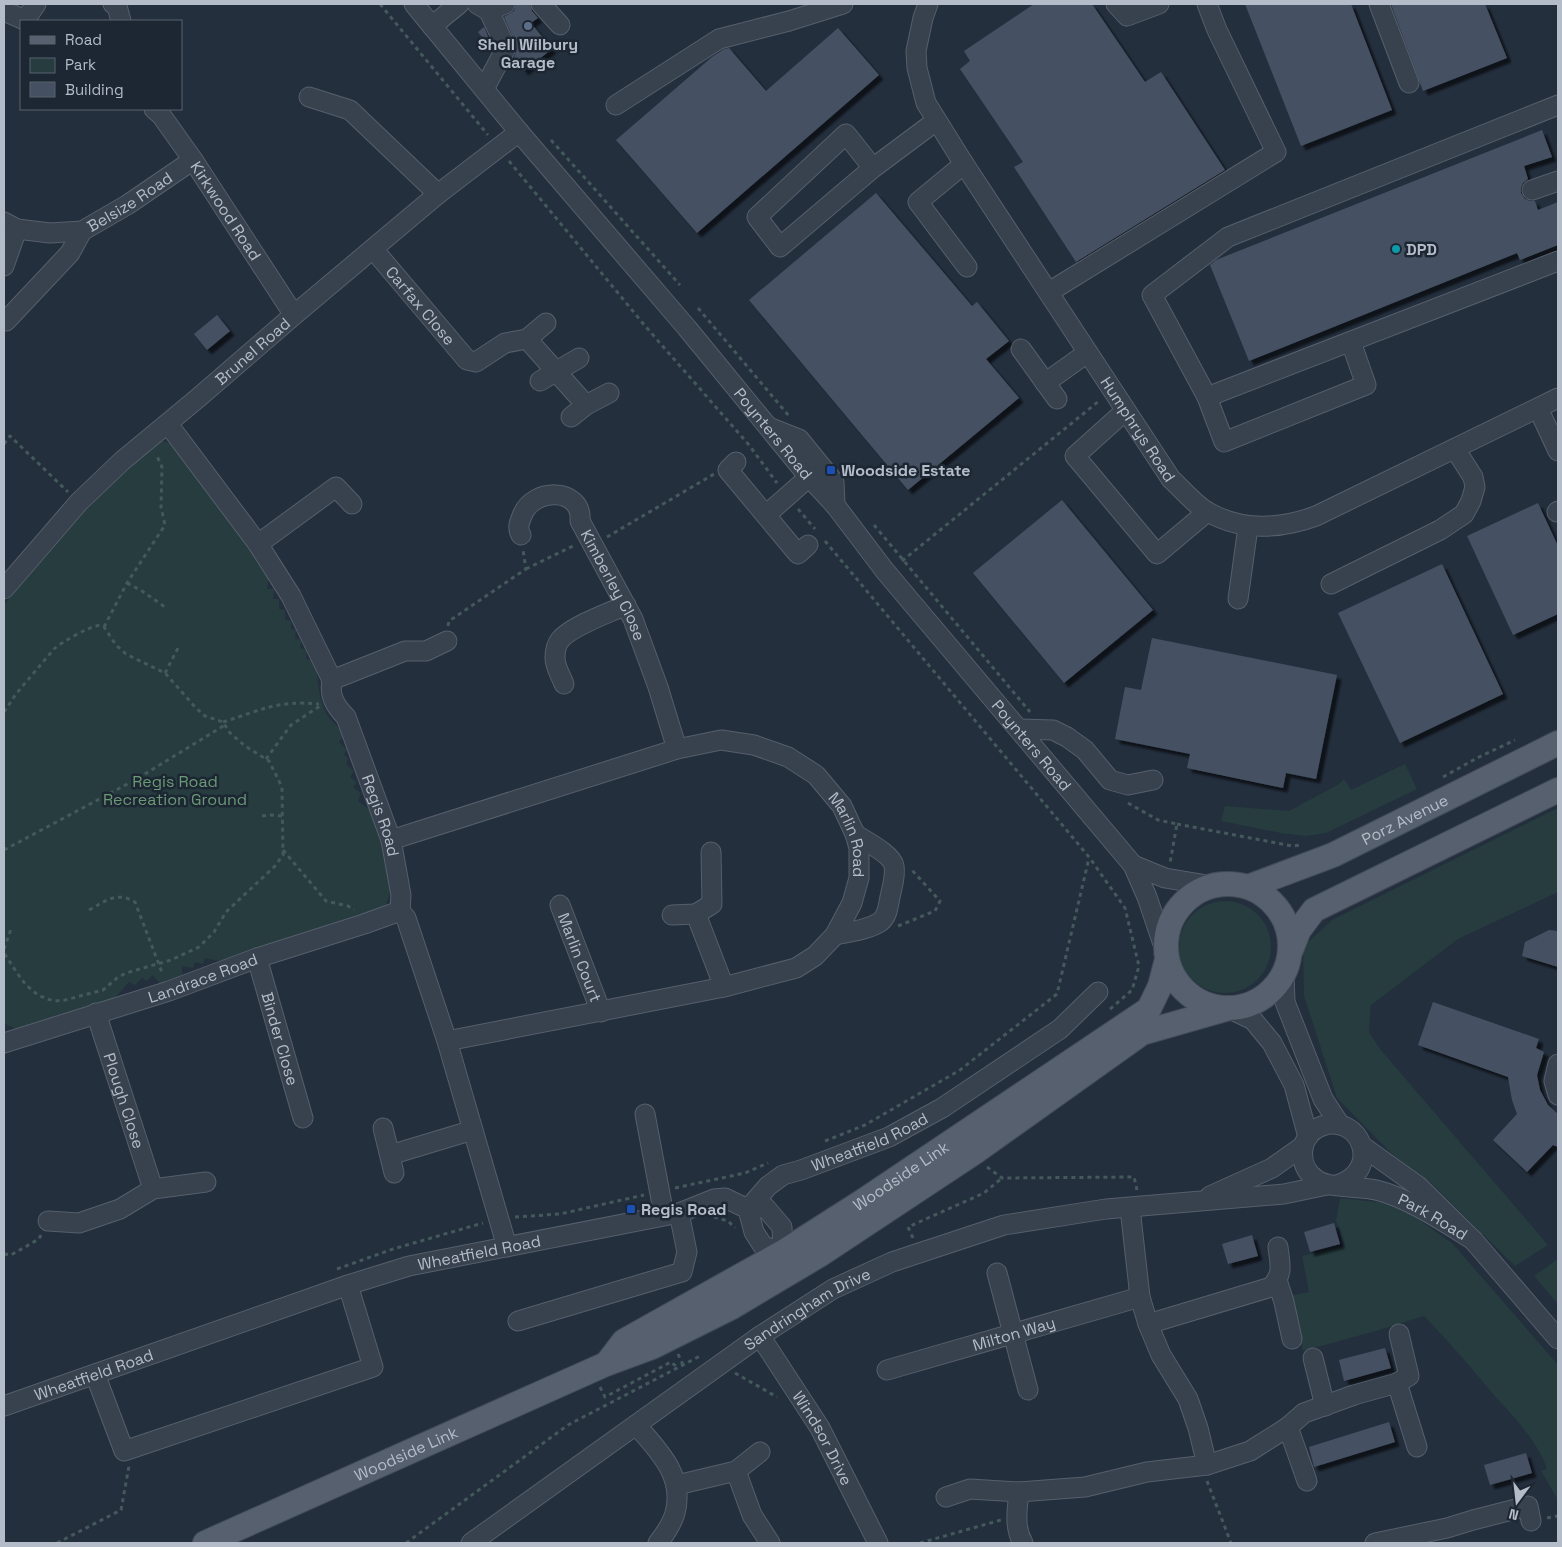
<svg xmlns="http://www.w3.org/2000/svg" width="1562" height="1547" viewBox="0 0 1562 1547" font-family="'Space Grotesk',sans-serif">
  <defs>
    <filter id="shadow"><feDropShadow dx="4.5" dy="4.5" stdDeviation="1" flood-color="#0009"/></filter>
  </defs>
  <rect width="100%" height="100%" fill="#242f3e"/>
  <path fill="#263c3f" d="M160,440L176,445L201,476L269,576L267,589H274L273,599H279V609L285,610V620L291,621V629L296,630L295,639L302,640L300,648L307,650L306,659L311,660L313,651C319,672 316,697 328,716C335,726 345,731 350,743L342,738L339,742L347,750L344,754L348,759L346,764L354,771L350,777L357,782L353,787L361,793L358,801L372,811L381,831L391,891L384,910L234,960L220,961L205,958L203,964L195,962L193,968L182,966V976L160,984L153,975L147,981L142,978L135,985L129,982L114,999L16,1029L4,1023V605L58,535L83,506Z
    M1405,764L1417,789L1326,833L1306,836L1281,833L1221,821L1225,806L1289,811L1339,784L1344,779L1351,790Z
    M1558,808V892L1458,939L1371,1005L1369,1032L1380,1049L1548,1245L1515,1266L1431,1183L1392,1154L1337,1098L1304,996L1303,947L1332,920Z
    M1179 947a46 46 0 1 1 92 0a46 46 0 1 1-92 0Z
    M1340,1198L1385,1203L1404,1209L1453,1244L1558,1365V1500L1541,1471L1547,1469C1537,1440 1513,1416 1493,1394C1471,1367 1448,1341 1424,1316L1379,1330L1303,1351L1289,1296L1309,1292L1302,1256L1345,1246L1336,1221Z
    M1558,1259V1304L1534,1276Z"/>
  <path fill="#455162" filter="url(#shadow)" d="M516,4H530L532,11L538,18L531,23L552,49L524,71L514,58L517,49L516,44L504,17L514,11Z
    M1034,4H1092L1145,82L1161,72L1225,170L1076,262L1014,167L1023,162L960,69L970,61L964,51Z
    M1245,4H1351L1392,110L1301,146Z
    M1391,4H1485L1507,58L1423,91Z
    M484,27L493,48L492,50L478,32Z
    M838,28L879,75L697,233L616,140L712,57L724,49L729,48L766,91Z
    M1542,130L1552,157L1524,166L1528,179L1523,183L1521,188V193L1525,199L1530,201H1535L1538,210L1558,202V245L1520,260L1517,253L1249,361L1210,265L1216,260Z
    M876,193L972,306L977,302L1009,341L986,359L1019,398L908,490L749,300Z
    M217,315L230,331L207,350L194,334Z
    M1062,500L1153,610L1064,683L973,573Z
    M1538,503L1558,546V614L1513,635L1467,536Z
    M1442,564L1503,694L1400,743L1338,613Z
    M1152,638L1337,675L1316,779L1286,773L1283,788L1187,768L1190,754L1115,739L1125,687L1141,690Z
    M1549,930L1558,931V967L1522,956L1525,942Z
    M1433,1002L1539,1039L1536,1048L1544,1052L1537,1075L1540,1090L1548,1105L1558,1114V1147L1553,1145L1527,1172L1493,1140L1517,1114L1512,1100L1508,1077L1418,1045Z
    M1334,1223L1340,1244L1310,1252L1304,1232Z
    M1252,1235L1258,1256L1228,1264L1222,1244Z
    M1385,1348L1391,1368L1344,1381L1339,1360Z
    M1389,1422L1395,1442L1314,1467L1309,1447Z
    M1526,1453L1532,1473L1490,1485L1484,1465Z"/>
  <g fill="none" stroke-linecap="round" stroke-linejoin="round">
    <g stroke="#565f6c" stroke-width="21">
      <g id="minor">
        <path d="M113,4L117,6L121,21"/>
        <path id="s1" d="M414,4L519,132L687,328L809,477L835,505L885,571L1133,865L1147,897L1166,953"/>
        <path d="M477,4L489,11L505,4"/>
        <path d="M541,4L560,25"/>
        <path id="s2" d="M928,4L923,18L916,51L917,68L926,103L964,164L1171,479C1183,490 1195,505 1208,512C1243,532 1280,529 1316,516L1558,398"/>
        <path d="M1116,4L1127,16L1159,4"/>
        <path d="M1379,4L1409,83"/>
        <path d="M4,11L27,21"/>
        <path d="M25,20L36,4"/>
        <path d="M432,26L459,4"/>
        <path d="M484,89L506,48L489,11"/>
        <path d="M309,97L350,110L438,194"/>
        <path d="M616,105L719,39L789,21L843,4"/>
        <path d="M1558,105L1228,237L1152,295L1207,397L1558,261"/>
        <path id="s3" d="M154,109L161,115L193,160L294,315"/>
        <path d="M964,164L918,202L967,267"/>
        <path d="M873,168L846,134L757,217L780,247L873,168L936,121"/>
        <path d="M1532,190L1558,181"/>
        <path id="s4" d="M4,222L17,229L50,233L82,231L127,205L193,160"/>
        <path id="s5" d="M373,249L467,360L476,362L505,343L527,339L586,405L609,393"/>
        <path d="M4,266L17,229"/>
        <path d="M1049,292L1276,152L1217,30L1207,4"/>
        <path d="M6,321L70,253L82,231"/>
        <path d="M527,339L546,323"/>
        <path d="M1021,349L1057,399"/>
        <path d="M540,381L579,358"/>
        <path d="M1045,383L1087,353"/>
        <path d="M1207,397L1224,442L1366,385L1351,342"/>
        <path d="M1538,408L1558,451"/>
        <path d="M1125,411L1075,456L1157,554L1207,512"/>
        <path d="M571,417L586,405"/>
        <path id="s6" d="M168,424L258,544L291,596L332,680C329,696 335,706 346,717L391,840L401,895L400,911L406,918L447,1041L507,1247"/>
        <path d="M771,428L799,439L834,482L835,505"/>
        <path d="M736,462L728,470L798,554L808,545"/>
        <path d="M1557,512L1558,511"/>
        <path d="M766,515L809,477"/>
        <path id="s7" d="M521,535C517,528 519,523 522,516C532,487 583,487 580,521L633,619L658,687L677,749"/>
        <path d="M258,544L336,487L352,504"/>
        <path d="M1331,584L1440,530L1464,514L1471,501L1475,487L1473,477L1455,449"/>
        <path id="s8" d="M4,589L79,502L122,461L198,398L294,315L438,194L519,132"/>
        <path d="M1238,599L1248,527"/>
        <path d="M332,680L405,651H426L447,641"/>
        <path d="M564,684C561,676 555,667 555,658C555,652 556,645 560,640C571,626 609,613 626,605"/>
        <path d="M1020,729L1053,730L1067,737L1085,750L1110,780L1128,785L1153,780"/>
        <path id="s9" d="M391,840L677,749L721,740L754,745L788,757L816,775L842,806L855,834L859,848V878L852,903L835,935L815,956L796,968L724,987L447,1041"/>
        <path d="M711,852L712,904L696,914L724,987"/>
        <path d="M1133,865L1165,878L1213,886"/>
        <path id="s10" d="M560,905L601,1012"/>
        <path d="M672,915L696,914"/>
        <path d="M835,935C849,932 868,930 880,922C888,916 888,906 890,897C892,887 896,876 894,866C892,854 865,841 855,834"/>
        <path id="s11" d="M257,958L303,1118"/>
        <path d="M1284,975L1285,1002L1323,1099L1340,1125"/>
        <path d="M1230,1009L1253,1020L1272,1043L1294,1085L1308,1137"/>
        <path id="s12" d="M96,1013L153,1189"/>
        <path id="s13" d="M4,1043L169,991L257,958L364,924L400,911"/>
        <path d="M1558,1064L1554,1081L1558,1095"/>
        <path d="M645,1114L664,1215"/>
        <path d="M383,1128L394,1173"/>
        <path d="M1362,1146L1418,1186L1473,1240L1558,1339"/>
        <path d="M390,1155L473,1130"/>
        <path id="s14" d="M1337,1185C1384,1170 1360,1113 1322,1126C1298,1134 1296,1167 1317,1180C1330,1189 1360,1186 1376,1190C1409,1198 1444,1222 1473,1240"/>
        <path d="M1210,1196L1272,1168L1303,1146"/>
        <path d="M1130,1208L1140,1297L1148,1324L1161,1355L1188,1399L1198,1428L1207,1465"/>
        <path id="s15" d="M748,1209L768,1186L783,1175L801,1170L889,1137L942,1108L1060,1029L1098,992"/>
        <path d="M748,1209L765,1207L782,1227L783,1252L790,1262"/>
        <path d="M748,1209L754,1232L763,1246L783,1252"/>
        <path d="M48,1221L79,1223L120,1209L153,1189L206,1182"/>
        <path d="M997,1273L1028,1390"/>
        <path d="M1277,1280L1284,1302L1292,1339"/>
        <path d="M518,1321L682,1272L687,1252L679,1213"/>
        <path d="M1148,1324L1271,1287C1284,1273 1280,1265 1278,1247"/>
        <path id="s16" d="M760,1336L820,1428L878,1543"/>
        <path d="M1313,1358L1325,1406"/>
        <path id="s17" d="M887,1370L1140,1297"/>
        <path d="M95,1374L124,1451L373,1367L348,1285"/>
        <path d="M1397,1383L1409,1376L1399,1334"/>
        <path id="s18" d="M4,1406L348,1285L409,1266L679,1213L714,1199L725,1198L748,1209"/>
        <path d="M636,1425C658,1450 685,1476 675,1513C672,1524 665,1534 658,1543"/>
        <path d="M1288,1427L1307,1481"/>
        <path d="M736,1471L752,1515L770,1543"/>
        <path d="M677,1485L736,1471L760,1452"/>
        <path d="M946,1497L970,1489L1019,1492"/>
        <path id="s19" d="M471,1543L760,1336L833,1289L892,1262L1004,1225L1106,1209L1284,1194L1327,1185"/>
        <path d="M1023,1543C1014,1528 1017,1509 1019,1492L1085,1487L1147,1472L1207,1465L1250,1451L1288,1427L1304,1413L1354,1395L1397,1383L1417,1447"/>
        <path d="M1375,1543L1447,1528L1473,1520L1528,1506L1531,1521"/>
      </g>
    </g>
    <g stroke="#414a57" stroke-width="26">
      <g id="major">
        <circle cx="1228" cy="946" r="62"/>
        <path id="s20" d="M1248,887L1333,855L1558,743"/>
        <path d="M1291,950L1299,930L1314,910L1558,790"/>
        <path id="s21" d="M608,1362L624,1341L783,1252L863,1201L1149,1009L1160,986L1167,959"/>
        <path id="s22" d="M205,1543L606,1364L652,1347L732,1307L821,1254L975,1152L1142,1033L1226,1009"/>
      </g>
    </g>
    <path stroke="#44595c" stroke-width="3" stroke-dasharray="4 4" stroke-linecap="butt" d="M380,4L488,135
      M551,140L680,285
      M509,161L646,327L749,445L777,483
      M698,308L789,416
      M4,444L10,436L68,492
      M798,509L815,529
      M874,525L1030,712
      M607,537L714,474
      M825,541L1089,857L1125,908L1139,966L1132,990L1109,1010
      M902,561L1099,401
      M526,569L575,545
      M127,583L142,591L165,607
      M448,626L449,621L526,569L523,550
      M104,627L127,583L165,525L161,507L162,467L156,454
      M165,673L178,648
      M4,712L16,694L54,649C60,643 89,627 96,626C99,625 101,626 104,627L116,645L126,654L165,673L196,708L205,716L223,722L230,733L245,746L269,761L282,787L283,855L275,866L226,912L214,932L199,947L171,960L126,973L117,978L103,990L65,1000L55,1001L47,999L38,995L26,985L17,973L4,953
      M223,722C262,710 276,700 319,704
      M266,759L291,725L320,706
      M1443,777L1477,758L1515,740
      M1128,803L1158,820L1177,824L1170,863
      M262,816L270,815L282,816
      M1177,824L1292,846L1300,845
      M4,850L135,780L225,725
      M283,850L326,901L348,906L354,910
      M89,910C106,901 116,891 135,902L163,975
      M898,926L935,911L940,901L911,869
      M4,949L11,929
      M825,1141L865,1125L960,1070L1057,994L1089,858
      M987,1167L1002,1178L1134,1177L1137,1190
      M675,1188L745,1173L768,1163
      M515,1217L560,1214L644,1195
      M714,1217L728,1221L735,1228
      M913,1238L908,1227L984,1193L1002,1178
      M4,1254L11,1255L39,1239L41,1235
      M337,1269L393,1249L483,1223
      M678,1354L683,1365
      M735,1373L777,1397
      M600,1387L605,1397L671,1362L678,1368
      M1207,1481L1231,1543
      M1547,1518L1558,1516
      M57,1543L121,1510L129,1466
      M406,1543L568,1425L702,1355
      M920,1543L1001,1520"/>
    <use href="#minor" stroke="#38414e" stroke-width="19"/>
    <use href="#major" stroke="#56606e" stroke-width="24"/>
  </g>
  <circle fill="#5c6f8a" stroke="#1d2633" stroke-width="2" cx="528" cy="26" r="5"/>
  <circle fill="#0f9aa8" stroke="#1d2633" stroke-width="2" cx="1396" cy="249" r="5"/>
  <g fill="#1a4fb4" stroke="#1d2633" stroke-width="2">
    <rect x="826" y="465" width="10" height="10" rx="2.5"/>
    <rect x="626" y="1204" width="10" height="10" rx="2.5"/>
  </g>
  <g text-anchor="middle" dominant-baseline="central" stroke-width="5" stroke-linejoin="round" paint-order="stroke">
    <g font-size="16" font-weight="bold" fill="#b4bcc9" stroke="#1d2633" text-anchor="start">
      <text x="528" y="44" text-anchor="middle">Shell Wilbury<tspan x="528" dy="18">Garage</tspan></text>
      <text x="1406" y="249">DPD</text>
      <text x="841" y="470">Woodside Estate</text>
      <text x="641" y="1209">Regis Road</text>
    </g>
    <g font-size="16" fill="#b4bcc9" stroke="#1d2633">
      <text stroke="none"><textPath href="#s4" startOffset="136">Belsize Road</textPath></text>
      <text stroke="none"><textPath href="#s3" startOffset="125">Kirkwood Road</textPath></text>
      <text stroke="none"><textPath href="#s5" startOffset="74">Carfax Close</textPath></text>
      <text stroke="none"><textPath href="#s8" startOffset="345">Brunel Road</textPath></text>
      <text stroke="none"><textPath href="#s2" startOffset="491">Humphrys Road</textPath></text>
      <text stroke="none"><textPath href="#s1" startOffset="560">Poynters Road</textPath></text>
      <text stroke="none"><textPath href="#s7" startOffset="175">Kimberley Close</textPath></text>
      <text stroke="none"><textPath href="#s1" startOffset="965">Poynters Road</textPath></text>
      <text stroke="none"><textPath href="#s6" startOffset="451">Regis Road</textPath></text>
      <text stroke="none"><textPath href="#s20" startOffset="171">Porz Avenue</textPath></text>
      <text stroke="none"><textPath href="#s9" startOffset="518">Marlin Road</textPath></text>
      <text stroke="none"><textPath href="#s10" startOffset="56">Marlin Court</textPath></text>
      <text stroke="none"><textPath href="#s13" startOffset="209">Landrace Road</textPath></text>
      <text stroke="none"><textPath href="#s11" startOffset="84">Binder Close</textPath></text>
      <text stroke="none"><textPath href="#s12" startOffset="92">Plough Close</textPath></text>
      <text stroke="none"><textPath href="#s15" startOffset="142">Wheatfield Road</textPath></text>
      <text stroke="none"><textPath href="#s21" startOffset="349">Woodside Link</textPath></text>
      <text stroke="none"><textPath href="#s14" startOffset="292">Park Road</textPath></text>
      <text stroke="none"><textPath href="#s18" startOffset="500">Wheatfield Road</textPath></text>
      <text stroke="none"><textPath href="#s19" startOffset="410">Sandringham Drive</textPath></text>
      <text stroke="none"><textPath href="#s17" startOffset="132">Milton Way</textPath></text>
      <text stroke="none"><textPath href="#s18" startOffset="95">Wheatfield Road</textPath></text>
      <text stroke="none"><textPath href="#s16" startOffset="120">Windsor Drive</textPath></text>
      <text stroke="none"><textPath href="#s22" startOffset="220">Woodside Link</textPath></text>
    </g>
    <g font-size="16" fill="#6b9a76" stroke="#1d2633">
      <text x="175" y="781">Regis Road<tspan x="175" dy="18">Recreation Ground</tspan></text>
    </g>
  </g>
  <rect width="1562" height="1547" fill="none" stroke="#b4bcc9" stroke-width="10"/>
  <rect x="20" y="20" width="162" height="90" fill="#1d2633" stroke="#59626f"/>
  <rect x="30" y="36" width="25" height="8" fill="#56606e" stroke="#59626f"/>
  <text x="65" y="45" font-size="15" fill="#b4bcc9">Road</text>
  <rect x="30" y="58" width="25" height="15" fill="#263c3f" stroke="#59626f"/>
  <text x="65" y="70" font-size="15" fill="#b4bcc9">Park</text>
  <rect x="30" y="82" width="25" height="15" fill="#455162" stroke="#59626f"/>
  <text x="65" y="95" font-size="15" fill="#b4bcc9">Building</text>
  <g transform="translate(1517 1502) rotate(195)" stroke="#1d2633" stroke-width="4" paint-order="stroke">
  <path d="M0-4L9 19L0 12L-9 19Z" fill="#b4bcc9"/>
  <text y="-8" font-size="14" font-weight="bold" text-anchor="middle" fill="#b4bcc9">N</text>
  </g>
</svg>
